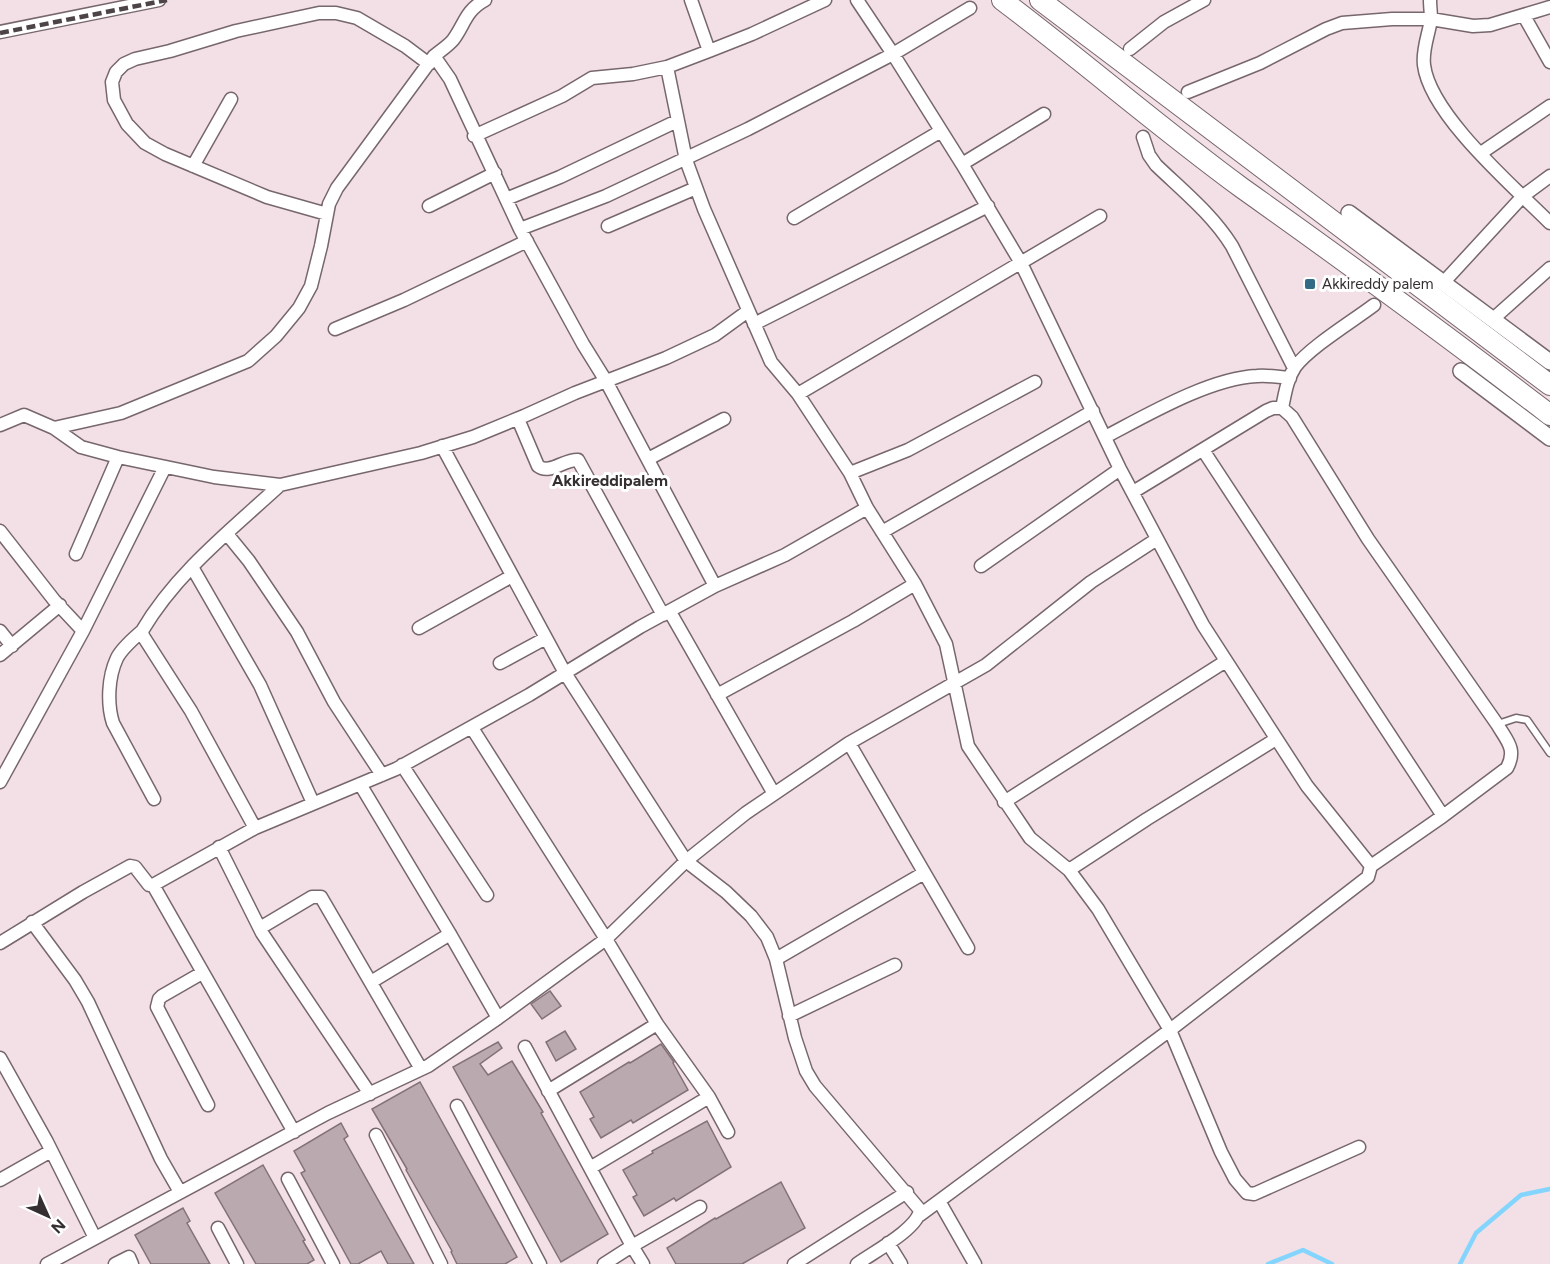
<svg xmlns="http://www.w3.org/2000/svg" width="1550" height="1264" viewBox="0 0 1550 1264" font-family="Figtree,sans-serif">
  <rect width="100%" height="100%" fill="#f2e0e6"/>
  <g fill="none" stroke-linecap="round" stroke-linejoin="round">
    <path stroke="#84d5fe" stroke-width="4.5" d="M1268,1264L1303,1250L1332,1264
      M1460,1264L1476,1233L1521,1195L1550,1189"/>
  </g>
  <path fill="#baa9ae" stroke="#827277" stroke-width="1.5" d="M550,991L561,1006L542,1019L531,1004Z
    M565,1031L576,1049L556,1061L546,1042Z
    M498,1042L502,1048L480,1064L488,1075L512,1061L543,1112L541,1113L608,1234L561,1262L453,1067Z
    M661,1044L674,1062L673,1063L688,1090L633,1123L631,1120L601,1138L590,1119L594,1117L580,1092L629,1062L630,1063Z
    M420,1082L517,1257L505,1264H457L451,1252L452,1251L406,1170L407,1169L372,1109Z
    M707,1121L731,1167L676,1201L674,1198L644,1216L633,1197L637,1195L623,1170L653,1153L652,1151Z
    M341,1123L348,1136L344,1139L414,1264H388L381,1251L358,1264H351L301,1173L305,1171L294,1151Z
    M263,1165L305,1240L303,1241L314,1260L307,1264H256L215,1193Z
    M781,1182L805,1228L742,1264H676L667,1248L715,1218L716,1219Z
    M183,1208L190,1221L187,1223L210,1264H151L135,1235Z"/>
  <g fill="none" stroke-linecap="round" stroke-linejoin="round">
    <g stroke="#77676c" stroke-width="9">
      <path id="service" d="M1498,724L1516,718L1527,720L1550,753"/>
    </g>
    <g stroke="#77676c" stroke-width="15">
      <path id="minor" d="M857,0L893,54L962,164L1021,263L1120,469L1203,625L1307,786L1371,866L1368,877L1170,1030L920,1215
        M1430,0C1430,6 1431,13 1431,19C1429,34 1422,49 1424,65C1430,115 1514,187 1550,223
        M1524,16L1550,62
        M0,32L159,0
        M1130,49L1164,22L1204,0
        M709,51L752,34L825,0
        M434,56L450,79L520,229L583,344L606,381L715,586
        M667,67L709,51L691,0
        M1188,92L1260,63L1326,29L1342,23L1392,19H1431L1473,26L1490,25L1550,7
        M474,136L562,96L592,78L633,74L667,67L686,160L704,209L771,362L798,394L850,473L867,508L915,584L946,644L968,746L1030,838L1069,870L1098,909L1170,1030L1221,1152L1235,1179L1247,1193L1254,1194L1359,1147
        M1143,137L1149,155L1156,165C1183,191 1212,214 1232,246L1294,368
        M1481,153L1550,106
        M962,164L1044,114
        M193,166L231,99
        M506,199L560,177L677,121
        M429,206L495,173
        M327,214L267,197L165,154L145,143L127,124L114,100L112,82L116,72L124,64L135,59L170,51L236,31L319,13H336L357,18L405,46L429,64
        M794,218L941,131
        M608,226L696,188
        M520,229L606,196L748,129L893,54L970,8
        M1443,283L1523,196L1550,176
        M1493,319L1550,268
        M754,324L988,206
        M335,329L404,300L527,241
        M798,394L1100,216
        M1282,408C1285,394 1287,379 1295,367C1310,347 1353,321 1374,305
        M518,419L538,466C550,475 564,459 578,460L663,615
        M0,425L24,415L54,428L81,447L118,457L214,477L280,485L421,453L473,437L524,416L575,393L666,358L715,335L748,311
        M54,428L121,413L248,361L276,336L299,308L311,286L321,246L329,204L337,188L434,56C440,51 448,46 453,40C465,24 465,11 485,0
        M1105,437C1147,415 1210,378 1257,376C1268,375 1279,377 1290,378
        M442,446L565,673L686,861L726,892L751,916L767,937L776,959L795,1038L806,1071L815,1086L920,1210C918,1229 872,1253 857,1264
        M648,459L724,419
        M850,473L908,450L1035,382
        M1133,492L1266,411L1273,408H1282L1292,417L1368,539L1497,724C1507,741 1517,749 1507,768L1443,816L1203,450
        M0,531L54,600L83,631
        M882,532L1093,411
        M227,534L249,561L297,632L334,702L382,775
        M76,554L118,457
        M981,566L1120,469
        M192,567L260,685L313,803
        M670,612L774,794
        M419,628L512,576
        M0,631L12,646
        M142,631C133,639 122,648 117,658C108,677 107,704 113,723L154,799
        M0,655L60,605
        M500,663L546,638
        M717,695L853,621L915,584
        M472,728L606,939L686,861L746,813L849,743L986,665L1091,582L1157,539
        M849,743L968,948
        M402,765L487,895
        M0,782L83,631L165,467
        M360,784L450,934L498,1018
        M1004,802L1226,661
        M255,828L191,711L143,636L142,631C176,573 231,530 280,485
        M219,847L262,933L370,1094
        M1371,866L1443,816
        M1069,870L1147,819L1276,739
        M153,885L294,1132
        M32,922L75,980L88,1002L161,1159L180,1192
        M260,928L312,897H321L421,1069
        M0,943L83,892L130,866L135,867L149,885H153L255,828L396,769L529,695L640,627L715,586L785,555L867,508
        M776,959L924,873
        M202,973L162,996L159,999L157,1007L208,1105
        M371,982L450,934
        M789,1016L895,965
        M525,1047L632,1246L604,1264
        M0,1058L47,1142L95,1238
        M548,1091L657,1024
        M457,1106L540,1264
        M376,1135L441,1264
        M590,1168L709,1097
        M288,1179L333,1264
        M0,1180L51,1151
        M939,1201L975,1264
        M218,1228L237,1264
        M888,1243L901,1264
        M47,1264L328,1113L428,1066L498,1018L606,939L657,1024L709,1097L728,1132
        M115,1264L129,1257L132,1264
        M643,1264L632,1246L700,1207
        M794,1264L907,1192"/>
    </g>
    <g stroke="#77676c" stroke-width="18">
      <path id="tertiary" d="M1349,213L1550,362
        M1461,371L1550,438"/>
    </g>
    <g stroke="#77676c" stroke-width="22">
      <path id="primary" d="M1002,0C1083,61 1160,128 1242,188C1346,262 1449,337 1550,415
        M1040,0L1550,385"/>
    </g>
    <use href="#service" stroke="#fff" stroke-width="6"/>
    <use href="#minor" stroke="#fff" stroke-width="12"/>
    <use href="#tertiary" stroke="#fff" stroke-width="15"/>
    <use href="#primary" stroke="#fff" stroke-width="20"/>
    <path stroke="#4c4447" stroke-width="4.5" stroke-dasharray="9 4.5" stroke-linecap="butt" d="M0,33L167,0"/>
  </g>
  <rect fill="#336a85" stroke="#fff" stroke-width="2" x="1304" y="278" width="12" height="12" rx="3"/>
  <g text-anchor="middle" dominant-baseline="central" stroke-width="6" stroke-linejoin="round" paint-order="stroke">
    <g font-size="15" fill="#352f31" stroke="#fff" text-anchor="start">
      <text x="1322" y="284">Akkireddy palem</text>
    </g>
    <g font-size="16" font-weight="bold" fill="#352f31" stroke="#fff">
      <text x="610" y="480">Akkireddipalem</text>
    </g>
  </g>
  <g transform="translate(48 1216) rotate(135)" stroke="#ffffff" stroke-width="4.5" paint-order="stroke">
  <path d="M0-4.5L10 22L0 15L-10 22Z" fill="#352f31"/>
  <text y="-9" font-size="16" font-weight="bold" text-anchor="middle" fill="#352f31">N</text>
  </g>
</svg>
